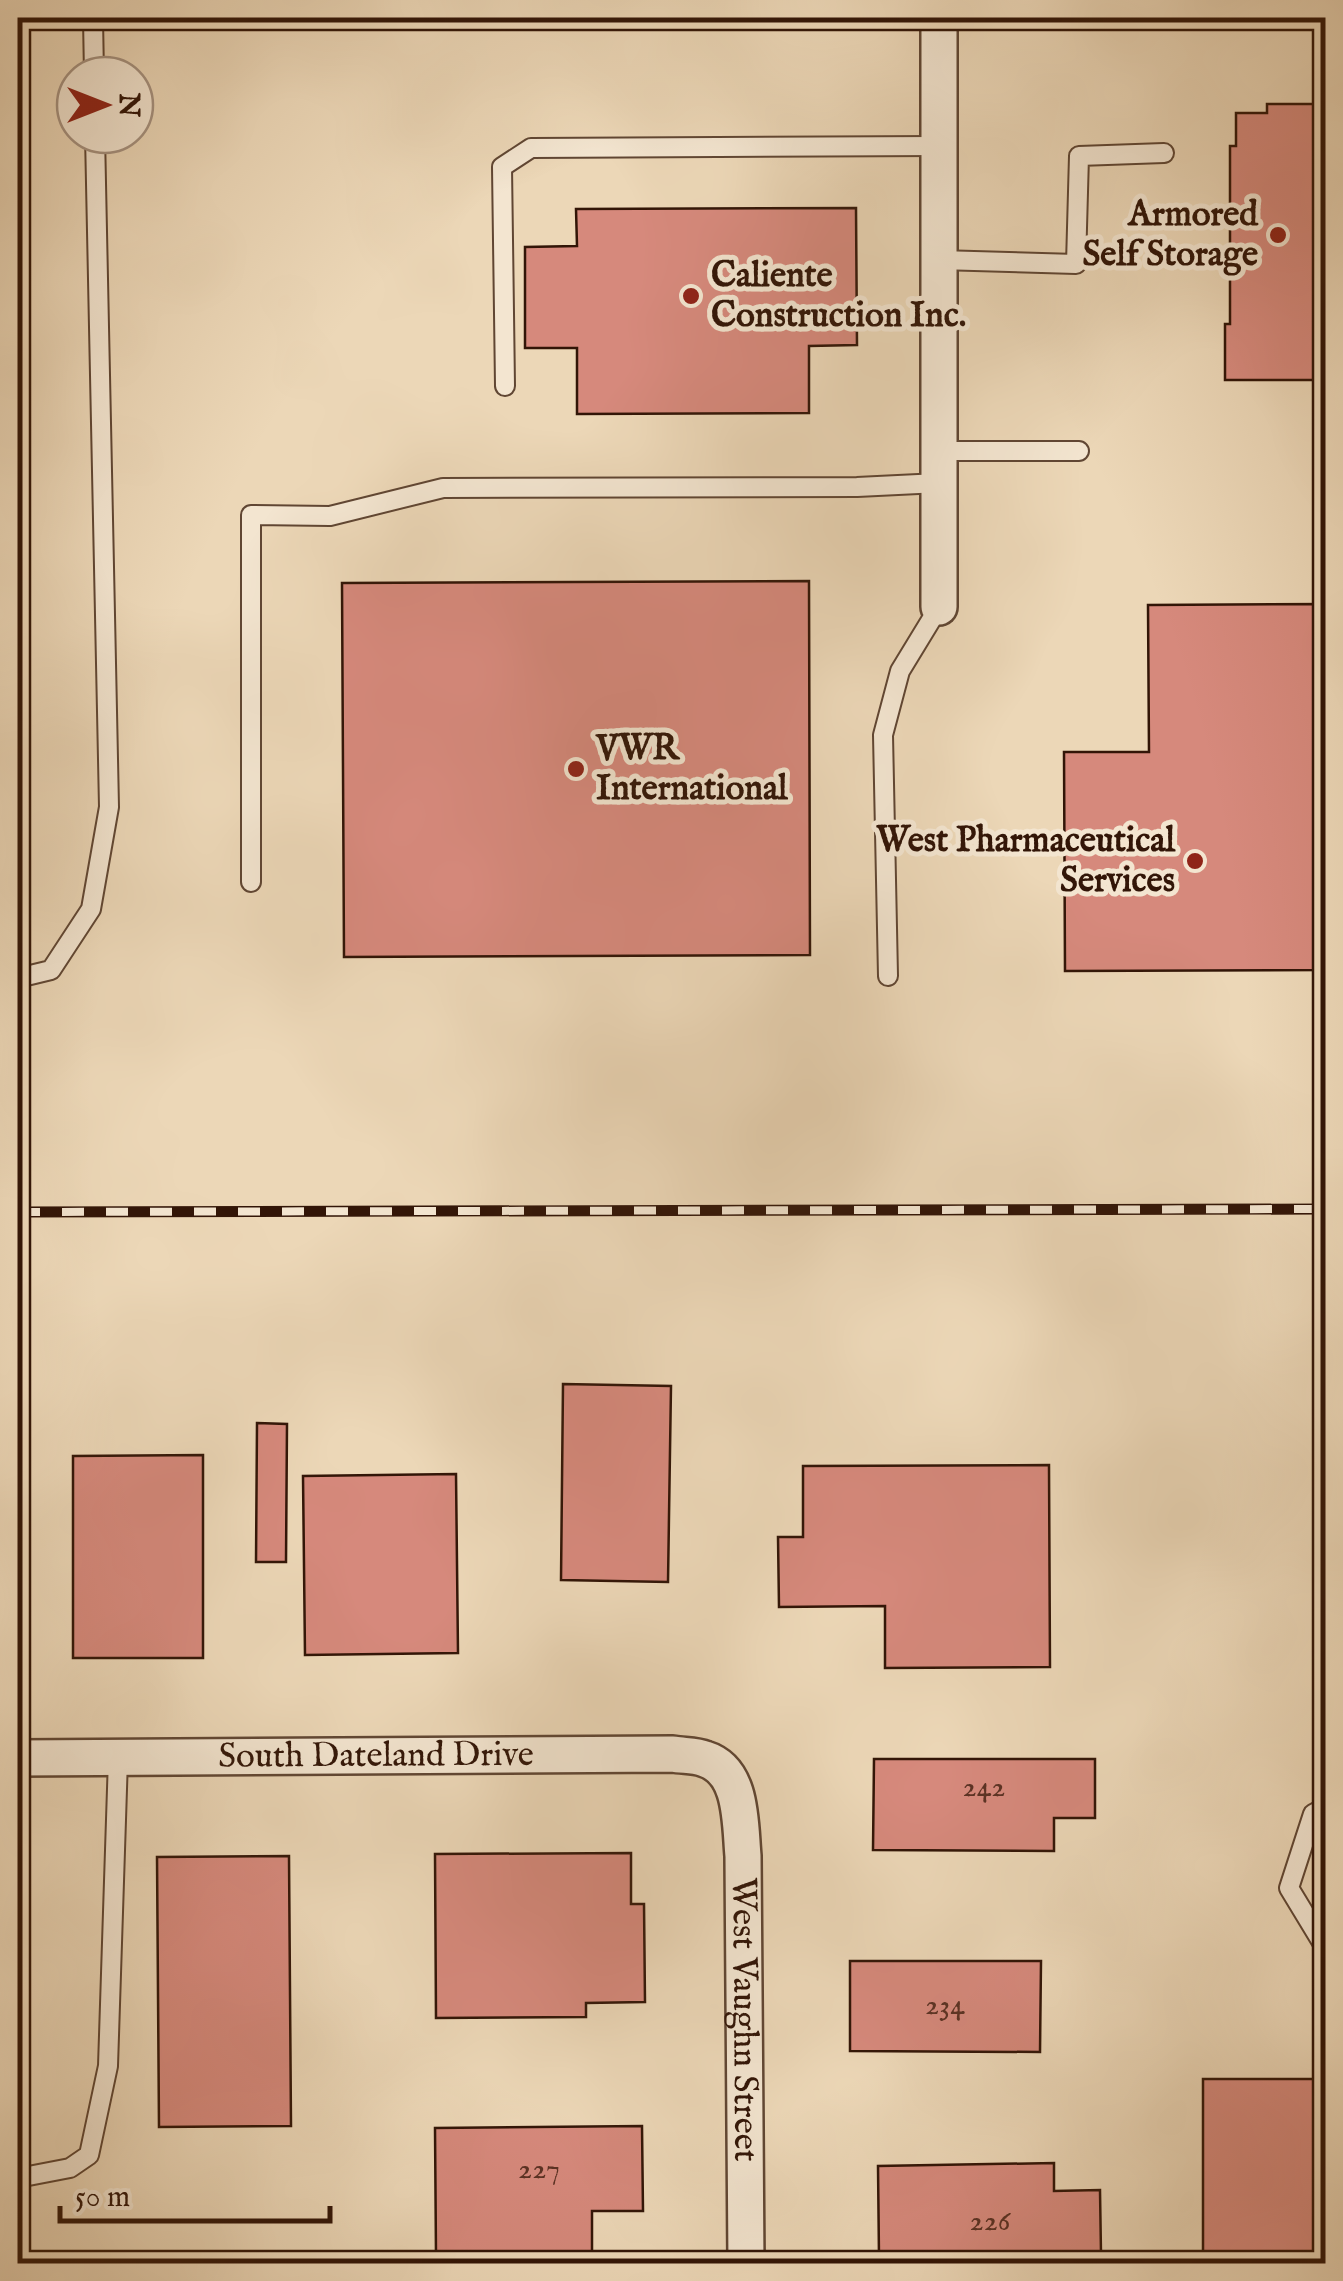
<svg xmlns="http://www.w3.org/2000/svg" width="1343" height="2281" viewBox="0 0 1343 2281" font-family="'IM FELL English',serif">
  <rect width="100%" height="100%" fill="#ecd7b7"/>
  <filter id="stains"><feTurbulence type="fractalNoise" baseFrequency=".002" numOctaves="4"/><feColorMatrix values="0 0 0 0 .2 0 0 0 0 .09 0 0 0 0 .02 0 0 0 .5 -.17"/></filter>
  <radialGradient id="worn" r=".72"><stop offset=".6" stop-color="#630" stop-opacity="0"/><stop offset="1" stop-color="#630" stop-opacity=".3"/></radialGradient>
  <path fill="#d6897c" stroke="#321507" stroke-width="2.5" d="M1267,104H1326V380H1225V324H1230V146H1236V113H1267Z
    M856,208L857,345L809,346V413L577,414V348H525V247L577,246L576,209Z
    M809,581L810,955L344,957L342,583Z
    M1326,604V970L1065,971L1064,752H1149L1148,605Z
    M563,1384L671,1386L668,1582L561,1580Z
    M257,1423L287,1424L286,1562H256Z
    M203,1455V1658H73V1456Z
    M1049,1465L1050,1667L885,1668V1606L779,1607L778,1537H803V1466Z
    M456,1474L458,1653L305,1655L303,1476Z
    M874,1759H1095V1818H1054V1851L873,1850Z
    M631,1853V1904H644L645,2002L586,2003V2017L436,2018L435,1854Z
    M289,1856L291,2126L159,2127L157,1857Z
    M850,1961H1041L1040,2052L850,2051Z
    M18,2054H23L24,2154H18Z
    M1203,2079H1326V2264H1203Z
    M642,2126L643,2211H592V2255L436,2256L435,2128Z
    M1054,2163V2191L1100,2190L1101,2254L879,2257L878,2166Z"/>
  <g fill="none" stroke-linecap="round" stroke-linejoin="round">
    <g stroke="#604633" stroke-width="22">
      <path id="service" d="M93,18L94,75
        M939,260L1076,264L1079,156L1164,153
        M505,386L502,167L531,148L939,146
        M1324,449L1326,553
        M939,451H1079
        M251,882V515L330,516L443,488L857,487L939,483
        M888,976L883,735L900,671L939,607
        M18,978L51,970L91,909L109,807L95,135
        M1326,1807L1313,1814L1289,1888L1326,1949
        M18,2178L70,2168L89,2155L108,2066L118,1758"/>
    </g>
    <g stroke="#604633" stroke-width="40">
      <g id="minor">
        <path d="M939,18V607"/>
        <path id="s1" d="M18,1758L673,1754C683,1756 695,1755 705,1759C743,1771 740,1824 743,1856L746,2264"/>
      </g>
    </g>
    <use href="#service" stroke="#f3e5d0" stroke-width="18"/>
    <use href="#minor" stroke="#f3e5d0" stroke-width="35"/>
    <g stroke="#321507" stroke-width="11">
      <path id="rail" d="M18,1212L1326,1209"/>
    </g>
    <use href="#rail" stroke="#f3e5d0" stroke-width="8" stroke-dasharray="22" stroke-linecap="butt"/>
  </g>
  <g fill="#8f2418" stroke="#f3e5d0" stroke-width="4">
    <circle cx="1278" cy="235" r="10"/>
    <circle cx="691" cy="296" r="10"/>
    <circle cx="576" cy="769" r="10"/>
    <circle cx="1195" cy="861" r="10"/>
  </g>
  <g text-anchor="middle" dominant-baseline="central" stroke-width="10" stroke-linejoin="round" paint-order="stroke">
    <g font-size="30" fill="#5b3224">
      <text x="984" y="1788">242</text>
      <text x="945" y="2006">234</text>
      <text x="539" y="2170">227</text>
      <text x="990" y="2222">226</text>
    </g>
    <g font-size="35" font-weight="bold" fill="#321507" stroke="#f3e5d0" text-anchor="end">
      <text x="1258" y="215">Armored<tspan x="1258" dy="40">Self Storage</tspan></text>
      <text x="711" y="276" text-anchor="start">Caliente<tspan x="711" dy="40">Construction Inc.</tspan></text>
      <text x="596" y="749" text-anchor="start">VWR<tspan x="596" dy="40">International</tspan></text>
      <text x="1175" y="841">West Pharmaceutical<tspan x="1175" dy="40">Services</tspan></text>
    </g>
    <g font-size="35" fill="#321507" stroke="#f3e5d0">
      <text stroke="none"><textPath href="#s1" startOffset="358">South Dateland Drive</textPath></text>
      <text stroke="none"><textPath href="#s1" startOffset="962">West Vaughn Street</textPath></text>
    </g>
  </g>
  <rect width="1343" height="2281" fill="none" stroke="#ecd7b7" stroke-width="60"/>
  <rect x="20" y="20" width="1303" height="2241" fill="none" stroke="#321507" stroke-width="5"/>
  <rect x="30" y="30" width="1283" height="2221" fill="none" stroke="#321507" stroke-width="2.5"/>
  <g transform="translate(105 105) rotate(90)"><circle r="48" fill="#f3e5d0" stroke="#a69280" stroke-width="2.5"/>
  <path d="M0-8L18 38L0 25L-18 38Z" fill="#8f2418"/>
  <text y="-15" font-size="28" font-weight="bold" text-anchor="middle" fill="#321507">N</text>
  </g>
  <path d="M60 2206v15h270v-15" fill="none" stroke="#321507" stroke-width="5"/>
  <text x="75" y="2206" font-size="30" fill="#321507" stroke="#f3e5d0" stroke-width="8" paint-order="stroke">50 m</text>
  <rect width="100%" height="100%" filter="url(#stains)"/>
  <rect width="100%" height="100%" fill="url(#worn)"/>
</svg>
